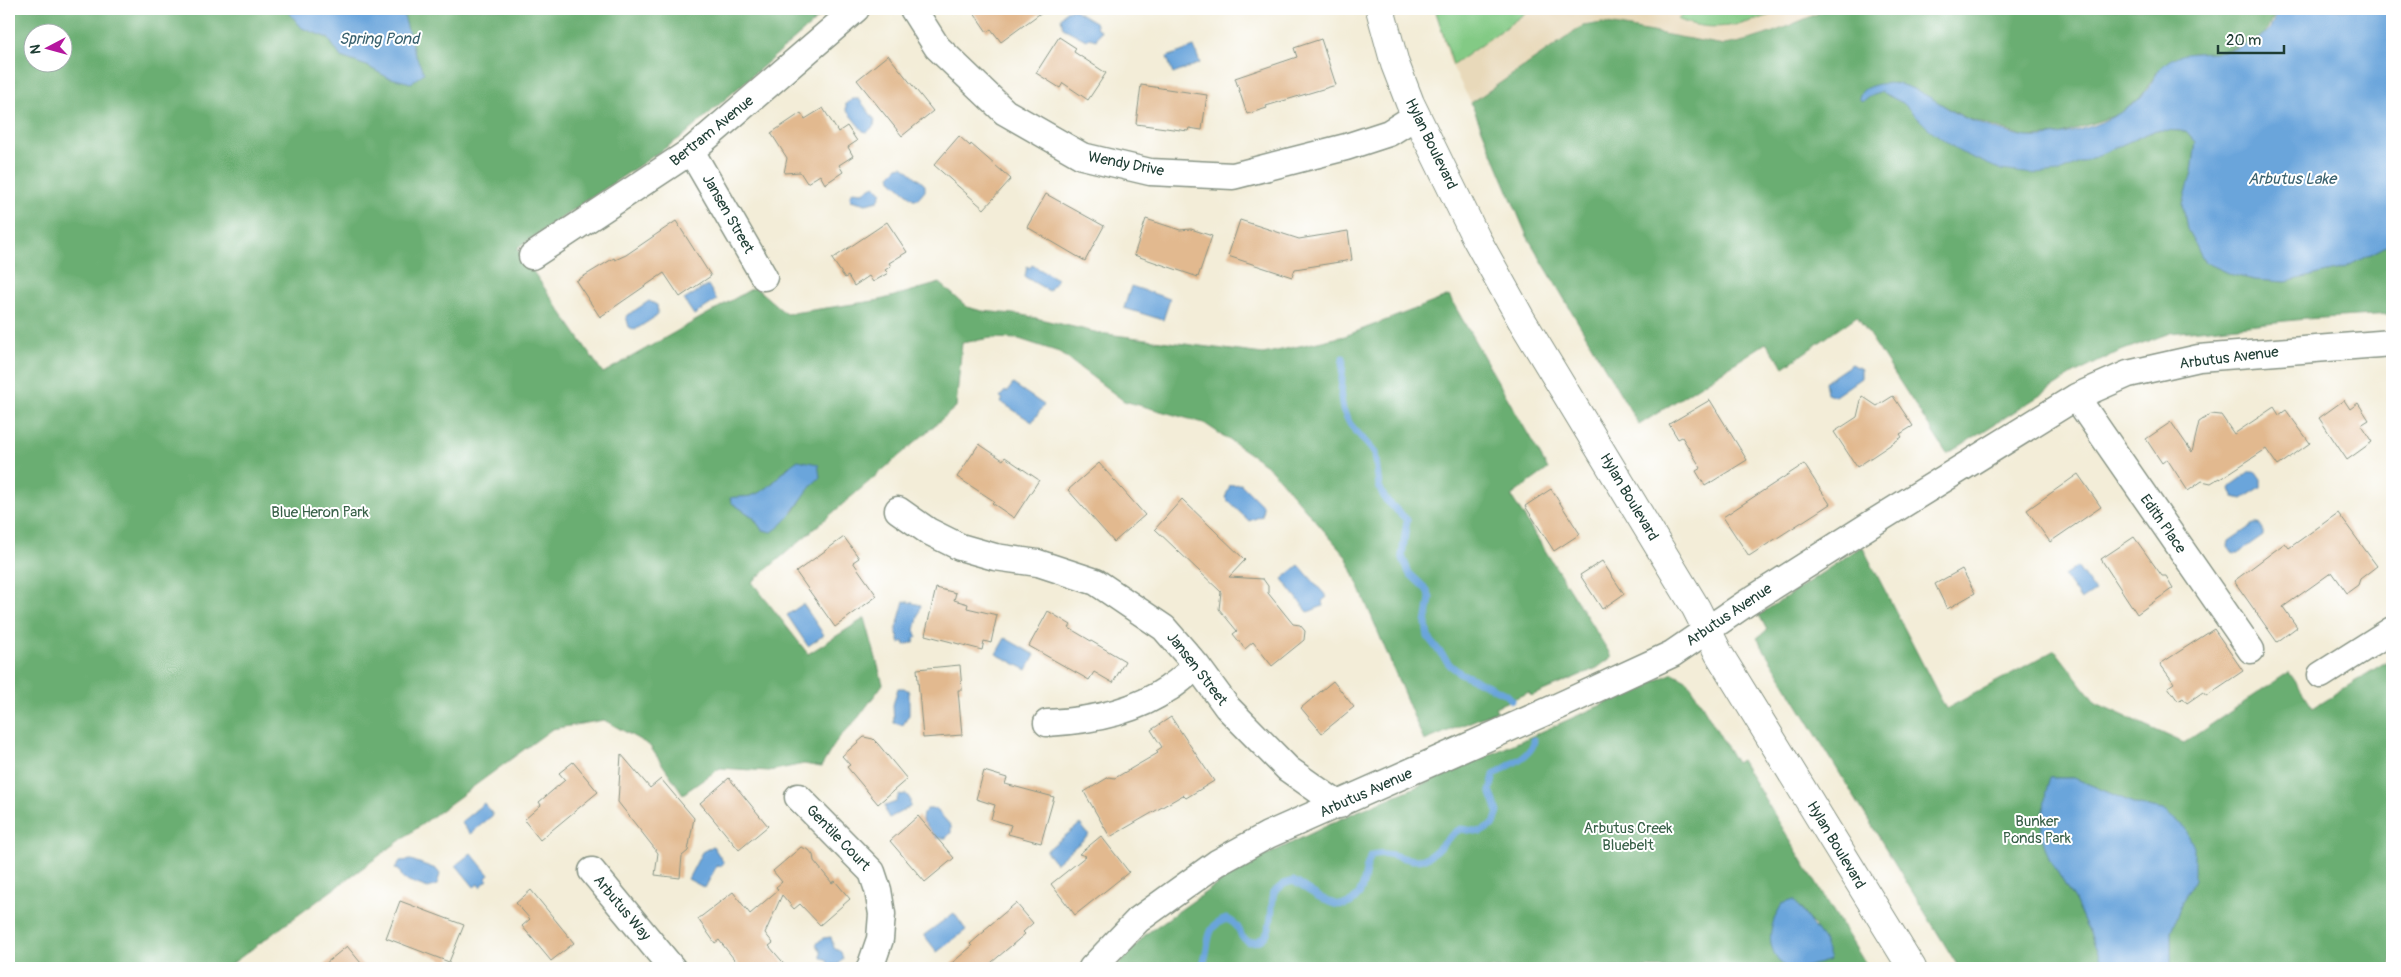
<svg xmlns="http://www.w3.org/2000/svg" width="2401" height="977" viewBox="0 0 2401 977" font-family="Pangolin,sans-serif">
  <rect width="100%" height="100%" fill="#fff"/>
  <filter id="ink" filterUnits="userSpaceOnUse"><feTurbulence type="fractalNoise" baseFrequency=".02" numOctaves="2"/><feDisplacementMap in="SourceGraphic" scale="10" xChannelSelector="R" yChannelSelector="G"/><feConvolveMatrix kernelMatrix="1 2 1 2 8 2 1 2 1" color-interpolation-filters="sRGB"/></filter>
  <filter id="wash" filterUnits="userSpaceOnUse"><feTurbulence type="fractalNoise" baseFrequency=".0096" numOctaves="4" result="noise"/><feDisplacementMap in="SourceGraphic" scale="20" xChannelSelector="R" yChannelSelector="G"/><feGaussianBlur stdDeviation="1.12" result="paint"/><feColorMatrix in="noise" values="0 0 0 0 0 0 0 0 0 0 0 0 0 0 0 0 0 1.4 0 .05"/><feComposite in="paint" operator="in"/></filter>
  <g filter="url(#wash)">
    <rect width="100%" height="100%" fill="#f3edd8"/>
    <path fill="#e8d9ba" d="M1435,9H1828L1780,30L1740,43L1724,45L1602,23H1591L1583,26L1471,103L1449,60Z"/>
    <path fill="#83ca85" stroke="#51845c" d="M1435,9H1531L1453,65Z
      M1688,9H1785C1750,24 1713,35 1677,19Z"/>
    <path fill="#6aae72" stroke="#447653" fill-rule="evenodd" d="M9,9H286L302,28L328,38L341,57L367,66L387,77L423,73L414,52L402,9H829L683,136L517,248L603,373L755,287L786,314L880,300L940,283L967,307L982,311L1023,315L1099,333L1263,354L1345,336L1449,296L1548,469L1511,496L1612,657L1597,668L1531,696L1529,692L1495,707L1497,711L1424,741L1346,556L1268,466L1204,423L1124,401L1059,352L1019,339L991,338L962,343L956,407L752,582L808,654L865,618L883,684L858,718L837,740L821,767L804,764L769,771L720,768L683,794L649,745L604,720L552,729L226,968H9ZM32,32H62V62H32ZM789,466L820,477L809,487L794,512L762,530L753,517L732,503L730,499C738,496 747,498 754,495C769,489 778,477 789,466Z
      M1828,9H2278L2264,35L2247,44L2217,52L2192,53L2157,72L2140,98L2119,114L2059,135L2026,137L1966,118L1914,89L1894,83L1867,98L1881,92L1903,103L1928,128L2059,172L2156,130L2186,131L2196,142L2192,172L2183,204L2187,229L2205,262L2233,275L2255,280L2286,282L2344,268L2392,243V314L2305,319L2170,333L2118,352L2074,374L1947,454L1857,316L1784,367L1766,343L1639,425L1527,236L1471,103L1583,26L1602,23L1724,45C1761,40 1795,23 1828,9Z
      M1862,546L1946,709L2055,650L2096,703L2184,743L2289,672L2313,708L2392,658V968H2171V931L2182,902L2194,879L2163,810L2138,805L2074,778H2051L2043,812L2049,858L2076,903L2105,968H1959L1757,638L1767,630L1759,615Z
      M1673,673L1688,681L1736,763L1741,760L1868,968H1116L1146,934L1240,868L1351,814L1440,777ZM1800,907L1806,917L1816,927L1771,946Z"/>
    <path fill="#6aa5db" stroke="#447188" d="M286,9H402L414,52L424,73L411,83L387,77L367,66L341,57L328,38L302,28Z
      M1073,9L1095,22L1097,28L1101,30L1096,40L1090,38L1086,40L1063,28L1061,18L1066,11Z
      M2278,9H2392V243L2344,268L2286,282L2255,280L2233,275L2205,262L2187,229L2183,204L2192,172L2196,142L2186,131L2156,130L2059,172L2034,174L2001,170L1960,152L1928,128L1903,103L1881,92L1867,98L1862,102L1859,98C1860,92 1865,88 1872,86C1906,74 1936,104 1965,118C1977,123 2014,136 2027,137C2060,140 2115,122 2139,99C2152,87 2156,67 2173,58C2185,52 2201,53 2214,52C2228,52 2252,45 2264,35C2271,30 2275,17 2278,9Z
      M1194,47L1200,63L1173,74L1167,57Z
      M853,99H859L875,120L874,126L867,132L863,131L846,110V104Z
      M903,166L925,185V191L918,199H913L891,180L890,175L898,167Z
      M874,186L882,192L878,201L866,204L851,200L850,196L853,191L863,192Z
      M1032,265L1057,279L1049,291L1025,277L1027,266L1030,268Z
      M708,285L717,300L694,315L684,300Z
      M1131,286L1170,299L1163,320L1124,308Z
      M649,301L657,305L658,315L635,330L629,327L626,316Z
      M1852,364L1861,369V378L1835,396L1827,393L1825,382Z
      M1013,384L1044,405L1032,422L1001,402L1003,399L1000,397L1005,391L1007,392Z
      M798,460L818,464L820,477C801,494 794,518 772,532L762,530L753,517L732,503L730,498C738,496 747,498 754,495C772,489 782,470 798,460Z
      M2250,472H2256L2261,479V487L2242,499L2234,497L2230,490L2232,485Z
      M1241,484L1263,506L1262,516L1249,521L1225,498L1230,485Z
      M2254,524H2259L2263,529V536L2239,553H2233L2228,546L2229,541Z
      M1299,565L1327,597L1322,601L1323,606L1308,612L1282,579Z
      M2077,567L2095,591L2081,600L2064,576Z
      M904,601L921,605L915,630L917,637L913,639L915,642L905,645L904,641L900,643L896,630Z
      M803,604L824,635L808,646L787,615Z
      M1005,638L1035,655L1027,670L996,654Z
      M898,688H904L909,691V715L903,725L894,723L893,705Z
      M2050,778H2074L2138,805L2163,810L2185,828L2194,847V879L2182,902L2171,931V968H2105L2076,903L2049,858L2041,835L2046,791Z
      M906,794L910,799V807L889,818L886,813L885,806L896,802L899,795Z
      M484,803L493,815L470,834L461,822Z
      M927,809H936L951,826V833L946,838H937L922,820L923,814Z
      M1080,824L1089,835L1056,863L1046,851Z
      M713,846L724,863L719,867L717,865L705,888L688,879L702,852Z
      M471,853L489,875L486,878L488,880L480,887L478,884L474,887L456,865Z
      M411,860L436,869L440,874L437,885L428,888L403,879L399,870L395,869L400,861Z
      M1794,900L1823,940L1830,960C1816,964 1801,970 1787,967C1781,965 1777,958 1774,953C1766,935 1773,920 1782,904Z
      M954,913L966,930L937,952L924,935Z
      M831,937L834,948L841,952L843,959L839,964L829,965L826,959L821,958V951L816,944L823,938Z"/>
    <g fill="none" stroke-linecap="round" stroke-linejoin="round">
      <path stroke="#6aa5db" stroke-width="7" d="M1343,358L1341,397L1343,410L1350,424L1375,453L1379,486L1385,499L1407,520L1402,556L1409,573L1427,590L1430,598L1426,624L1428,637L1450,665L1460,673L1506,694L1512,700
        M1201,968C1212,950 1201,926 1227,919C1236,923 1239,928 1242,937L1249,942C1277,943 1269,910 1274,892L1284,884L1293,881C1314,891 1346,925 1362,888C1366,878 1365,864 1372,855C1391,849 1408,864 1423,859C1439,854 1446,835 1461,829L1481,832L1494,824L1498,812L1490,791L1494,775C1505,766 1534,756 1534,740"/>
    </g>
    <g id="blocks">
      <path fill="#e2b98f" d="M971,9H1046L1001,42L991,29L987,32Z
        M1059,37L1076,48L1074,52L1106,73L1088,100L1063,83L1060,88L1036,73Z
        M1321,39L1336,85L1266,106L1267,108L1247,114L1235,78L1297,57L1294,48Z
        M888,55L933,111L902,136L857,80Z
        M1141,85L1207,95L1202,130L1189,128L1188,131L1136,124Z
        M823,108L838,132L847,126L857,141L848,147L853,156L839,165L843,172L825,184L820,175L807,183L800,172L784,173L787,158L771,133L801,113L805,119Z
        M959,136L970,146L971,144L1011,179L984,209L934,165Z
        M1046,194L1104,226L1085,261L1027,227Z
        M1146,219L1180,230L1191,229L1212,236L1198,277L1134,255Z
        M1240,220L1299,239L1348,231L1352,260L1295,269L1292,277L1228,256Z
        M676,221L711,276L680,297L664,273L600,317L576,281L614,258L615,260L626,255Z
        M887,222L907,252L889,263L891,266L885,270L888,273L873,282L869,276L854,286L848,276L845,278L832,259Z
        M1862,396L1877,406L1893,396L1913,426L1900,434L1902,437L1857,467L1834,432L1857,417Z
        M1710,400L1747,460L1705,486L1696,471L1701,468L1682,437L1678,439L1669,424Z
        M2344,400L2350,409L2358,403L2369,420L2361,425L2372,442L2347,460L2319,418Z
        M2274,407L2279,415L2286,410L2310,443L2278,466L2266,449L2220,479L2219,478L2211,483L2202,481L2188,491L2167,459L2162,463L2146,439L2171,422L2192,452L2199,422L2211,414L2221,415L2234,434Z
        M979,444L1003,460L1005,457L1039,480L1014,518L992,503L994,501L957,477Z
        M1099,463L1145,515L1114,542L1068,490Z
        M1804,464L1830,504L1749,556L1723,517Z
        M2078,474L2101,507L2050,542L2027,510Z
        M1551,489L1580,534L1554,551L1525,506Z
        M1182,499L1245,560L1229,577L1263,579L1268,586V593L1293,624L1300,625L1305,631L1304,640L1272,666L1253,642L1245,649L1233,634L1237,631L1219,609L1221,592L1155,529Z
        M2338,513L2377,566L2360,579L2358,585L2347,593L2332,572L2283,607L2297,627L2277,642L2234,581L2285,543L2289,548Z
        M844,537L859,558L853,562L877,596L835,627L796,572Z
        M2134,537L2162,576H2166L2173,588L2137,614L2101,559Z
        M1602,561L1624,594L1602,609L1580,575Z
        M1962,569L1975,593L1947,609L1935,584Z
        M936,588L956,593L954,600L968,604L967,608L997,615L991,643L984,641L982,650L925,635Z
        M1048,611L1071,625L1069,628L1125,661L1113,683L1094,672L1089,680L1029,646Z
        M2214,629L2243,671L2206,696L2203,692L2187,703L2183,698L2178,701L2168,687L2174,683L2160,664Z
        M960,665L962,690H958L962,735L923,738L917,669Z
        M1333,681L1354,707L1322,733L1301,708Z
        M1171,717L1214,781L1186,798L1183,795L1110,837L1084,792L1109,777L1115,778L1158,753L1156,751L1162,747L1151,730Z
        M864,737L873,739L878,744L907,779L878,804L847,767L850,765L842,756Z
        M621,754L650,788L661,779L694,818L688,851L682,856L680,878L655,875L658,853L618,802Z
        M573,762L598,792L540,840L524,820L541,805L539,802L565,780L559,773Z
        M984,771L1007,778L1005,784L1054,797L1041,843L1008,834L1011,825L991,819L995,805L976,799Z
        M729,778L768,826L739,850L700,803Z
        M918,816L954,858L925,882L890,841Z
        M1101,836L1129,872L1075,915L1051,884L1086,856L1079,854Z
        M801,847L809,850L813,855L814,861L832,883L835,881L850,899L820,925L800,904L794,909L782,895L765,933L773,943L769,946L788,968H741L719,940L715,943L698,919L733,892L750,914L778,890L776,887L782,882L773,871Z
        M531,890L574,943L551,961L522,926L530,919L516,903Z
        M400,901L464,925L449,962L386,938Z
        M1016,903L1033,923L1023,932L1025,934L985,968H946L972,946L970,944L985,931L984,930Z
        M347,946L365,968H320Z"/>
    </g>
  </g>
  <g filter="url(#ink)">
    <use href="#blocks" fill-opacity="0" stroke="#899586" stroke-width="1"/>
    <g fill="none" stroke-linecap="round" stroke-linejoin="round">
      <g stroke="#899586" stroke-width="29">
        <path id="minor" d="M913,9L937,47L1005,112L1082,156L1150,172L1233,176L1346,147L1389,133L1416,116
          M691,151L764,277
          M532,256L691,151L856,9
          M2076,397L2251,650
          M898,510L928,531L960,547L995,557L1038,563L1096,582L1164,628L1197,666L1227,707L1288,769L1339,805
          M2321,675L2392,630
          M1047,723C1088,721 1135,712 1169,688C1179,682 1188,673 1197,666
          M798,797L872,872L878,890L882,914L880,939L870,968
          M592,871L672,968
          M1092,968L1138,920L1217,863L1268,835L1559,706L1672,654L1745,604L1868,526L2076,397L2128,374L2199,358L2392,343"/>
      </g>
      <g stroke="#899586" stroke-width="30">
        <path id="primary" d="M1380,9L1395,64L1410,103L1476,238L1521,319L1696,608L1719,654L1912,968"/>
      </g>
      <use href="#minor" stroke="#fff" stroke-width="26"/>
      <use href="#primary" stroke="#fff" stroke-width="28"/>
    </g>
  </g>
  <g text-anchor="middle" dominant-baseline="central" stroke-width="4" stroke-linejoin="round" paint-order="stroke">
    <g font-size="15" fill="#1f3d34" stroke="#fff">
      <text transform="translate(712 131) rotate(-39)">Bertram Avenue</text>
      <text transform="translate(1431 144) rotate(64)">Hylan Boulevard</text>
      <text transform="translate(1126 164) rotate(11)">Wendy Drive</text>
      <text transform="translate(728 214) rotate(60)">Jansen Street</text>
      <text transform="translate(2229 358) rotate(-7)">Arbutus Avenue</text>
      <text transform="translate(1629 497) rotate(59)">Hylan Boulevard</text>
      <text transform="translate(2163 524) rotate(55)">Edith Place</text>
      <text transform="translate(1729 615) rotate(-34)">Arbutus Avenue</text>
      <text transform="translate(1197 669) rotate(52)">Jansen Street</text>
      <text transform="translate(1366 793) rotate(-24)">Arbutus Avenue</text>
      <text transform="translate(838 838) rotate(46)">Gentile Court</text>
      <text transform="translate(1836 845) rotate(59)">Hylan Boulevard</text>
      <text transform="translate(622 908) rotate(50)">Arbutus Way</text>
    </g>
    <g font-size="15" fill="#386048" stroke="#fff">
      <text x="320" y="512">Blue Heron Park</text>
      <text x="2037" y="821">Bunker<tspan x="2037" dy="17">Ponds Park</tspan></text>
      <text x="1628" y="828">Arbutus Creek<tspan x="1628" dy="17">Bluebelt</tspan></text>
    </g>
    <g font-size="16" font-style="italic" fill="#39616e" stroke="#fff">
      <text x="379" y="39">Spring Pond</text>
      <text x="2292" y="179">Arbutus Lake</text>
    </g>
  </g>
  <rect width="2401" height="977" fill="none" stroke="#fff" stroke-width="30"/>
  <g transform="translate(48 48) rotate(264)"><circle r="24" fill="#ffffff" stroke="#a5b1ae"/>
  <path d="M0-4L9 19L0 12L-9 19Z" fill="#b5179e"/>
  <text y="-8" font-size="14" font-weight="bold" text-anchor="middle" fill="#1f3d34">N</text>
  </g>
  <path d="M2218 45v8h66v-8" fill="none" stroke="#1f3d34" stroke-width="2.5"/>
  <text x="2226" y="45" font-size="15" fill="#1f3d34" stroke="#ffffff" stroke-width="4" paint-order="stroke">20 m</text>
</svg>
